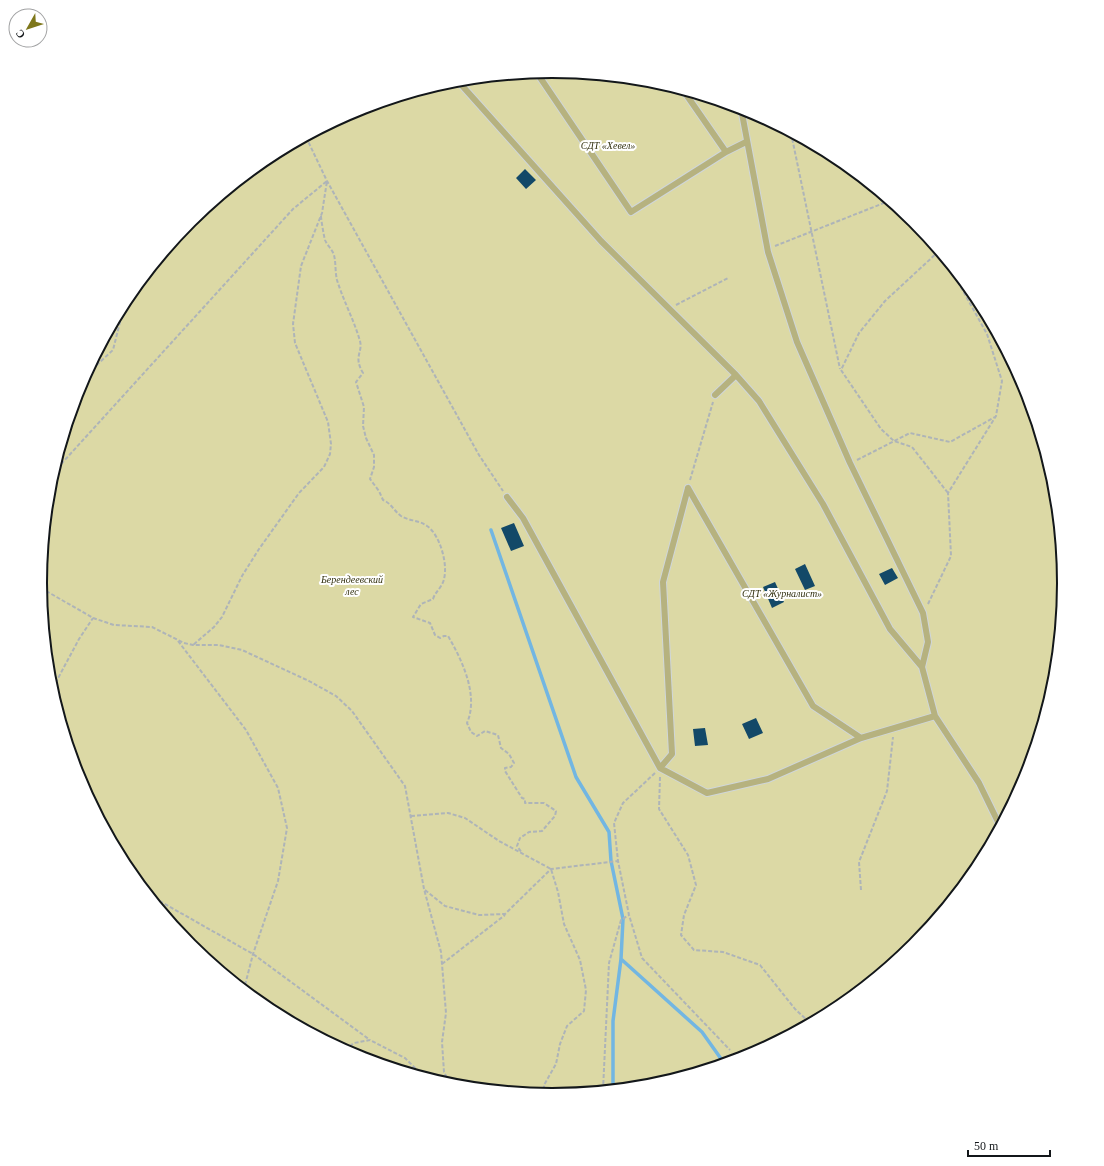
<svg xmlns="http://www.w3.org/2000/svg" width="1104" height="1166" viewBox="0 0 1104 1166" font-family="Georgia,serif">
  <rect width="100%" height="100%" fill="#f3fafe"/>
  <path fill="#dcd9a5" d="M42 583a510 510 0 1 1 1020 0a510 510 0 1 1-1020 0Z"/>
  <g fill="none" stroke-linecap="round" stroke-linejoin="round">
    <path stroke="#72b6e2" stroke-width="3.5" d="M491,530L576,777L609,832L611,861L623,919L621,959L613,1021V1089
      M621,959L702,1032L724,1063"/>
  </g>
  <path fill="#134968" d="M525,169L536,180L526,189L516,178Z
    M514,523L524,546L511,551L501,528Z
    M805,564L815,586L805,590L795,569Z
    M892,568L898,578L885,585L879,574Z
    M775,582L784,602L772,608L763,587Z
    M756,718L763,733L749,739L742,724Z
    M705,728L708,745L695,746L693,729Z"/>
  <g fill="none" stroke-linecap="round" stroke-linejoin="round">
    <g stroke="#cfd6da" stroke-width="8">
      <path id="service" d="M537,73L631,212L726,152L746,142
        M457,80L601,241L736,375L759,401L823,504L890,629L922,667L935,716L979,783L1000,826
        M683,90L726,152
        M741,108L768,252L797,342L850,463L923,613L928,642L922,667
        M715,395L736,375
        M688,488L663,582L672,754L660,768L707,793L768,779L861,738L935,716
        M688,488L813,706L861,738
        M507,497L523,518L660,768"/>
    </g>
    <path stroke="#aeb4b8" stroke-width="2" stroke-dasharray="4 2" stroke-linecap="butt" d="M791,133L840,369
      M306,137L327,181L479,455L503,491
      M321,216C321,219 324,237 325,240C327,245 332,249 334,255C336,263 335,272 337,280C343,300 354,320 360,341C363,353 353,356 363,373L356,382L364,407L363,426L366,438L374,455V467L370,479L379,491L383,500C391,503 394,511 401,516C409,521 419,520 427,526C441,535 451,572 441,586C438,591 435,593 433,599L421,604L413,617L430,623L435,635L440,638L444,636H448C462,660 479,695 467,723L471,732L477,736L485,731L498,735L501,748L509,754L514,763L511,767L505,768V771L522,798L525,799V803H544L556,811L555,816L542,831L529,832L520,838L517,846L522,853
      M775,246L889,201
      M939,251L885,301L859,333L841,370L881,429L894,441L912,447L948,493
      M676,305L728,278
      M87,372H89L113,350L120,322L135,288
      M857,460L910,433L950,442L995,417
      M53,473L293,209L327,181L322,213L301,266L293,324L295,343L328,422L331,444L330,454L324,467L299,493L259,549L242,576L222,617L214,627L193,645
      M690,480L713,402
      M41,588L93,618L114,625L152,627L184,643L193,645H219L242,650L309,681L336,696L352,711L405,786L424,889L441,952L446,1013L442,1042L444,1072L450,1084
      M928,604L951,556L948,493L996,416L1002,381L987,334L946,260
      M178,641L246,730L278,788L287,828L278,881L253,954L244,989
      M51,687L56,682L79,639L93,618
      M655,773L623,803L614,823L618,861L629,915L642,958L730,1050
      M660,777L659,809L688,855L696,885L684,915L681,935L694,950L723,952L760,965L795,1009L810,1023
      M411,816L448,813L465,818L499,841L551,869L558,892L564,924L580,960L586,990L584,1011L567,1026L560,1044L556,1064L544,1085V1094
      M425,890L445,906L479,915L505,914L551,869L618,861
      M861,890L859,862L887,791L893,737
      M149,895L253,954L370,1040
      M442,964L505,915
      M345,1050L354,1043L370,1040L405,1058L424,1077
      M603,1090L609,963L621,920L629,915"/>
    <use href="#service" stroke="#b6b27f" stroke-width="6"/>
  </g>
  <g text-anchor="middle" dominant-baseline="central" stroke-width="4" stroke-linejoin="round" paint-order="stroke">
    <g font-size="10" font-style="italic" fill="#333110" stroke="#fff">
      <text x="608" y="145">СДТ «Хевел»</text>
      <text x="352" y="579">Берендеевский<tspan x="352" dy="12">лес</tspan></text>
      <text x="782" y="593">СДТ «Журналист»</text>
    </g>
  </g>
  <path d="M0 0H1104V1166H0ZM47 583a505 505 0 1 1 1010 0a505 505 0 1 1-1010 0Z" fill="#fff" fill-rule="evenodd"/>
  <path fill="none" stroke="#13171a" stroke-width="2" d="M47 583a505 505 0 1 1 1010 0a505 505 0 1 1-1010 0Z"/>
  <g transform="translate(28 28) rotate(231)"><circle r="19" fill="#ffffff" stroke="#a1a2a3"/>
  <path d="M0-3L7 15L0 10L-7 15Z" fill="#7e771b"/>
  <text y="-6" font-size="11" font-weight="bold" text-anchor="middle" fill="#13171a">С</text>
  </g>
  <path d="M968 1150v6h82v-6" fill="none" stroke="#13171a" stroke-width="2"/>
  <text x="974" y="1150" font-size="12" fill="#13171a" stroke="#ffffff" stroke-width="3" paint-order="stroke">50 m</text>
</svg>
